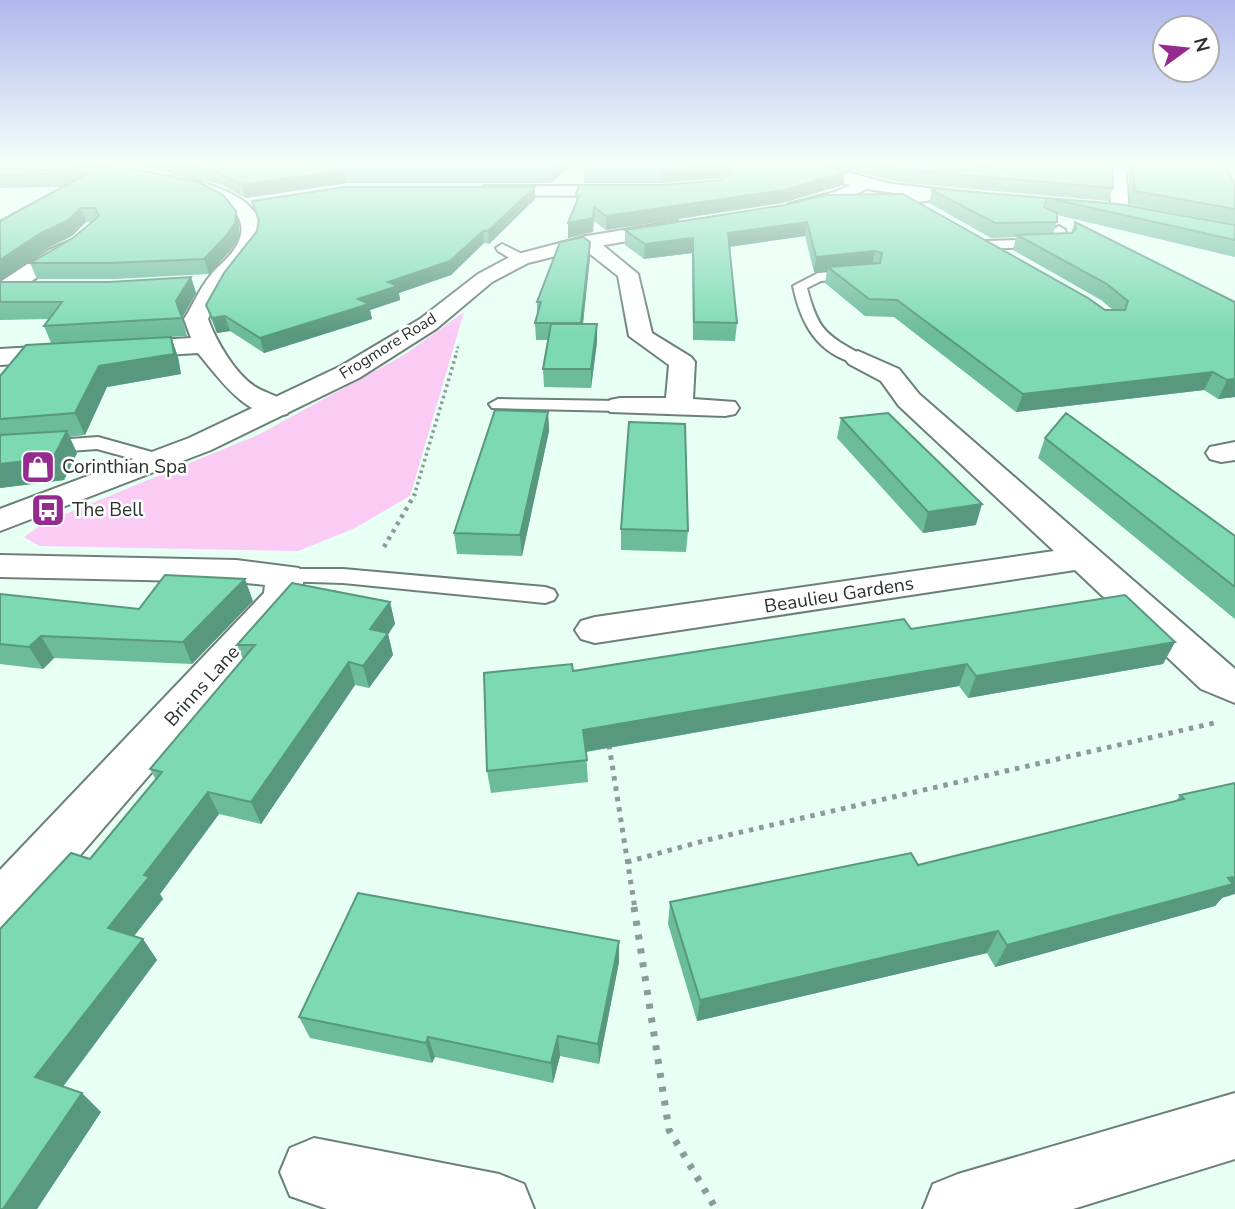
<svg xmlns="http://www.w3.org/2000/svg" width="1235" height="1209" viewBox="0 0 1235 1209" font-family="'Nunito Sans',sans-serif">
  <rect width="100%" height="100%" fill="#e8fff4"/>
  <path fill="#faccf5" d="M464,312L410,496L353,529L298,551L39,546L24,537L46,522L260,434L404,355Z"/>
  <g fill="none" stroke-linecap="round" stroke-linejoin="round">
    <g stroke="#6c8077" stroke-width="4">
      <path id="service" d="M1059,226L1065,230L1069,242L1067,245L985,249L979,245L985,241L1056,239L1053,230Z
        M502,244L526,256L527,259L526,262H516L498,251L496,248Z
        M858,270L865,274L863,277L821,281L807,288C818,331 826,335 864,356L866,359L858,364C817,354 801,324 793,286L818,273Z
        M498,399L620,401L629,406L620,411L492,408L489,404Z
        M98,437L166,456L169,460L159,466L97,449L0,456V444Z
        M286,569H343L545,587L554,590L557,595L554,600L545,603L343,583L278,581L274,576L278,571Z"/>
    </g>
    <g stroke="#6c8077" stroke-width="4">
      <path id="minor" d="M176,175C206,183 280,200 255,247C248,262 234,272 225,285C218,296 214,308 208,319C216,341 234,372 254,386C266,394 283,396 291,408L287,414C249,423 219,378 198,353L0,365V349L191,338L184,319C193,305 199,289 210,276C217,266 229,259 235,248C262,206 198,190 170,183L168,180L170,177Z
        M485,186H627L635,191L627,196L479,195L477,191Z
        M934,189L940,190L942,194L940,198C922,202 863,214 850,201L859,196L904,195Z
        M587,236L594,238L638,274L652,333L691,357L695,362L693,399L735,402L739,408L735,414L725,416L610,412L606,406L610,400L620,398H666L669,365L629,336L618,276L580,246L577,242L580,238Z
        M78,237L88,243L8,297L0,299V282L49,250Z
        M858,351L899,369L919,394L1235,669V703L1201,689L1075,570L595,643L581,639L575,630L581,621L595,617L1054,551L899,406L881,381L849,364L845,359L849,354Z
        M1235,442V460L1221,462L1210,459L1206,453L1210,447Z
        M0,555L236,560L299,568L304,576L301,597L295,606L19,926L0,933V870L264,593L265,585L236,582L0,577Z
        M1235,1093V1159L1073,1209H923L933,1184L958,1174Z
        M314,1138L499,1174L524,1184L534,1209H327L290,1196L280,1172L290,1148Z"/>
    </g>
    <g stroke="#6c8077" stroke-width="4">
      <path id="tertiary" d="M795,164H817L891,184L984,194L992,199L984,204L961,202L866,189L847,200L795,213L786,208L789,204L835,192L850,185L818,176Z
        M1109,164H1125L1129,210L1126,214H1114L1111,210Z
        M677,221L686,227L684,231L588,248L528,263L492,282L436,329L359,378L211,450L0,531V509L189,438L341,366L420,319L478,274L514,255L587,236Z"/>
    </g>
    <path stroke="#8c9b94" stroke-width="2.5" stroke-dasharray="2 2.5" stroke-linecap="butt" d="M455,357L459,344"/>
    <path stroke="#8c9b94" stroke-width="3.5" stroke-dasharray="2.5 3.5" stroke-linecap="butt" d="M414,496L456,355"/>
    <path stroke="#8c9b94" stroke-width="4.5" stroke-dasharray="3.5 5" stroke-linecap="butt" d="M384,547L415,494"/>
    <path stroke="#8c9b94" stroke-width="5" stroke-dasharray="4.5 6" stroke-linecap="butt" d="M609,745L635,909
      M627,862L707,840L1214,723"/>
    <path stroke="#8c9b94" stroke-width="7" stroke-dasharray="5 9" stroke-linecap="butt" d="M634,907L669,1130L716,1209"/>
    <use href="#service" fill="#fff" fill-rule="evenodd"/>
    <use href="#minor" fill="#fff" fill-rule="evenodd"/>
    <use href="#tertiary" fill="#fff" fill-rule="evenodd"/>
  </g>
  <path fill="#6cbb9b" d="M0,164L128,168L239,225V238L230,251L209,274L115,279H37L30,263L73,238L92,222H86L72,236L48,248L0,280V221L63,187L0,188Z
    M114,164H571L551,183H347L245,198L220,184L139,166Z
    M586,164H824L843,185L782,203L606,230L594,221L593,232L568,238L576,203V194L722,180L720,178L660,183H584V170Z
    M824,164H963L1006,169V164H1112L1113,188L1108,201L904,183Z
    M1128,164H1225L1235,185V224L1130,205Z
    M932,190L1118,204L1235,225V257L1057,215V222L1053,234L1071,233L1075,222L1235,302V397L1218,399L1204,390L1016,412L894,317L865,316L825,283L827,271L814,272L805,236L730,247L737,323L735,341L693,340L692,253L644,259L625,245V230L785,205L1105,310H1113L1101,300L1013,250L1016,237L991,238L929,203Z
    M535,199L489,244L484,243L451,275L399,293L400,300L370,310L372,319L264,353L230,331L217,333L211,319L206,305L257,231L258,222L252,201Z
    M590,257L583,324H597V342L591,388L544,387L543,369L548,340H536L535,323L537,314V302Z
    M191,277L196,293L182,318L187,336L51,343L44,326L49,319L0,320V282H109Z
    M171,337L178,357L181,374L107,387L85,435L69,437L77,453L64,480L0,488V376Z
    M548,412L549,431L522,556L457,554L454,533Z
    M841,418L976,525L923,533L837,438Z
    M1045,438L1235,536V619L1038,458Z
    M621,529L688,531L686,552L621,550Z
    M0,594L139,609L253,601L192,664L54,658L43,669L0,664Z
    M390,602L395,624L388,634L393,655L369,688L355,685L261,824L219,814L160,894L163,899L134,936L143,939L157,960L63,1087L101,1112L37,1209H0L90,859L156,780L150,769L243,659L237,645Z
    M911,629L1175,642L1163,664L968,698L959,686L586,752L588,782L491,793L487,771L573,671Z
    M1235,783L1222,898L1215,906L995,967L987,953L697,1021L668,924L670,902L918,865L1176,801L1180,795Z
    M619,962L599,1064L560,1056L553,1083L435,1057L432,1063L310,1038L299,1017Z"/>
  <path fill="#58987e" d="M557,164H571L551,183V170Z
    M721,166L720,178L660,183V170Z
    M344,170L347,183L245,198L242,185Z
    M845,172L843,185L782,203L606,230V216Z
    M535,187V199L489,244L488,231Z
    M594,207L593,232L568,238V223Z
    M81,208L86,222L72,236L48,248L0,280V260Z
    M236,211L239,225V238L230,251L209,274L204,259Z
    M807,222L805,236L727,247L728,233Z
    M483,231L484,243L451,275L399,293L400,300L370,310L372,319L264,353L260,338L358,299Z
    M693,238L692,253L644,259L645,244Z
    M590,242V257L581,341V323Z
    M875,251L872,266L828,267L827,271L814,272L816,257Z
    M191,277L196,293L182,318L187,336L176,301Z
    M225,316L230,331L217,333L212,318Z
    M597,324V342L591,388V369Z
    M171,337L178,357L181,374L107,387L85,435L75,413L99,366Z
    M1213,372L1204,390L1016,412L1023,394Z
    M1235,379V397L1218,399L1227,380Z
    M548,412L549,431L522,556L520,535Z
    M67,431L77,453L64,480L0,488V464Z
    M982,504L976,525L923,533L928,512Z
    M245,579L253,601L192,664L183,642Z
    M390,602L395,624L388,634L393,655L369,688L363,666L370,629Z
    M41,636L54,658L43,669L29,647Z
    M1175,642L1163,664L968,698L976,676Z
    M349,662L355,685L261,824L251,802Z
    M967,664L959,686L584,752L583,730Z
    M208,792L219,814L160,894L163,899L123,950L108,928L144,875Z
    M1235,877V894L1222,898L1215,906L995,967L1007,945Z
    M998,931L987,953L697,1021L700,1000Z
    M143,939L157,960L55,1097L35,1077Z
    M619,941V962L599,1064L598,1044Z
    M558,1036L560,1056L553,1083L551,1063Z
    M428,1037L435,1057L432,1063L426,1043Z
    M82,1093L101,1112L37,1209H3Z"/>
  <path fill="#7dd9b4" stroke="#58987e" stroke-width="2" d="M0,164H36L128,168L199,182L223,195L236,211L235,223L226,236L204,259L109,263H30L73,238L99,216L95,208H81L67,221L41,233L0,260V221L88,173L0,175Z
    M183,164H557L551,170H344L242,185L216,172Z
    M586,164H824L845,172L784,190L606,216L594,207L593,218L568,223L579,196L576,194L579,185H660L721,180L732,172L721,166L660,170H584Z
    M880,164H963L1009,169V164H1112L1113,188L907,170Z
    M1133,164H1225L1235,185V209L1135,191Z
    M345,187H535L488,231H483L450,261L388,282L398,286L358,299L369,304L260,338L225,316L212,318L206,305L224,273L257,231L259,220L252,201Z
    M937,189L1118,204L1235,225V240L1047,198L1044,207L1057,213V222L995,223L932,190Z
    M903,194L1088,298L1105,310H1125L1128,301L1107,284L1017,235L1072,233L1076,229L1075,222L1235,302V379L1227,380L1213,372L1023,394L897,300L869,299L828,267L880,263L882,253L875,251L816,257L807,222L728,233L737,323L694,322L693,238L645,244L625,230L785,205L826,195Z
    M583,237L590,242L581,323H535L541,302H537L560,242Z
    M191,277L176,301L182,318L44,326L62,302H0V282H109Z
    M551,324H597L591,369H543Z
    M171,337L174,354L99,366L75,413L0,419V376L26,345Z
    M495,410L548,412L520,535L454,533Z
    M888,413L982,504L928,512L841,418Z
    M1066,413L1235,536V587L1045,438Z
    M629,422L685,424L688,531L621,529Z
    M67,431L53,458L0,464V435Z
    M165,575L245,579L183,642L41,636L29,647L0,644V594L139,609Z
    M292,583L390,602L370,629L388,633L363,666L349,662L251,802L208,792L144,875L149,877L108,928L143,939L35,1077L82,1093L3,1209H0V929L71,853L90,859L162,772L150,769L255,645H237Z
    M1125,595L1175,642L976,676L967,664L583,730L587,760L487,771L484,673L572,664L573,671L904,619L911,629Z
    M1235,783V877L1228,878L1233,884L1007,945L998,931L700,1000L670,902L911,853L918,865L1184,799L1180,795Z
    M358,893L619,941L598,1044L558,1036L551,1063L428,1037L426,1043L299,1017Z"/>
  <linearGradient id="sky" x2="0" y2="1"><stop stop-color="#b0b7ed"/><stop offset="0.49" stop-color="#f5fffa"/><stop offset="1" stop-color="#f5fffa" stop-opacity="0"/></linearGradient>
  <rect width="1235" height="334" fill="url(#sky)"/>
  <defs>
    <g id="shop-square" transform="scale(1.75)"><rect x="-9" y="-9" width="18" height="18" rx="4" fill="#942b8f" stroke="#fff"/><path d="M-5-2.5h2.3a2.7 3.5 0 0 1 5.4 0H5L5.5 6h-11ZM-1.5-2.5h3a1.5 2.3 0 0 0-3 0Z" fill="#fff"/></g>
    <g id="bus-square" transform="scale(1.75)"><rect x="-9" y="-9" width="18" height="18" rx="4" fill="#942b8f" stroke="#fff"/><path d="M-5-6H5V4H4V6H2V4H-2V6H-4V4H-5ZM-3.5-4V0h7V-4ZM-3.5 1.2v1.5H-2V1.2ZM2 1.2v1.5H3.5V1.2Z" fill="#fff"/></g>
  </defs>
  <g fill-rule="evenodd">
    <use href="#shop-square" x="38" y="467"/>
    <use href="#bus-square" x="48" y="510"/>
  </g>
  <g text-anchor="middle" dominant-baseline="central" stroke-width="5" stroke-linejoin="round" paint-order="stroke">
    <g font-size="16" fill="#2a322e" stroke="#fff">
      <text transform="translate(388 346) rotate(-32)">Frogmore Road</text>
    </g>
    <g font-size="19" fill="#2a322e" stroke="#fff" text-anchor="start">
      <text x="62" y="467">Corinthian Spa</text>
      <text x="72" y="510">The Bell</text>
    </g>
    <g font-size="19" fill="#2a322e" stroke="#fff">
      <text transform="translate(839 595) rotate(-9)">Beaulieu Gardens</text>
      <text transform="translate(202 686) rotate(-48)">Brinns Lane</text>
    </g>
  </g>
  <g transform="translate(1186 49) rotate(75)"><circle r="33" fill="#ffffff" stroke="#aaadab" stroke-width="2"/>
  <path d="M0-5L12 26L0 18L-12 26Z" fill="#942b8f"/>
  <text y="-10" font-size="19" font-weight="bold" text-anchor="middle" fill="#2a322e">N</text>
  </g>
</svg>
